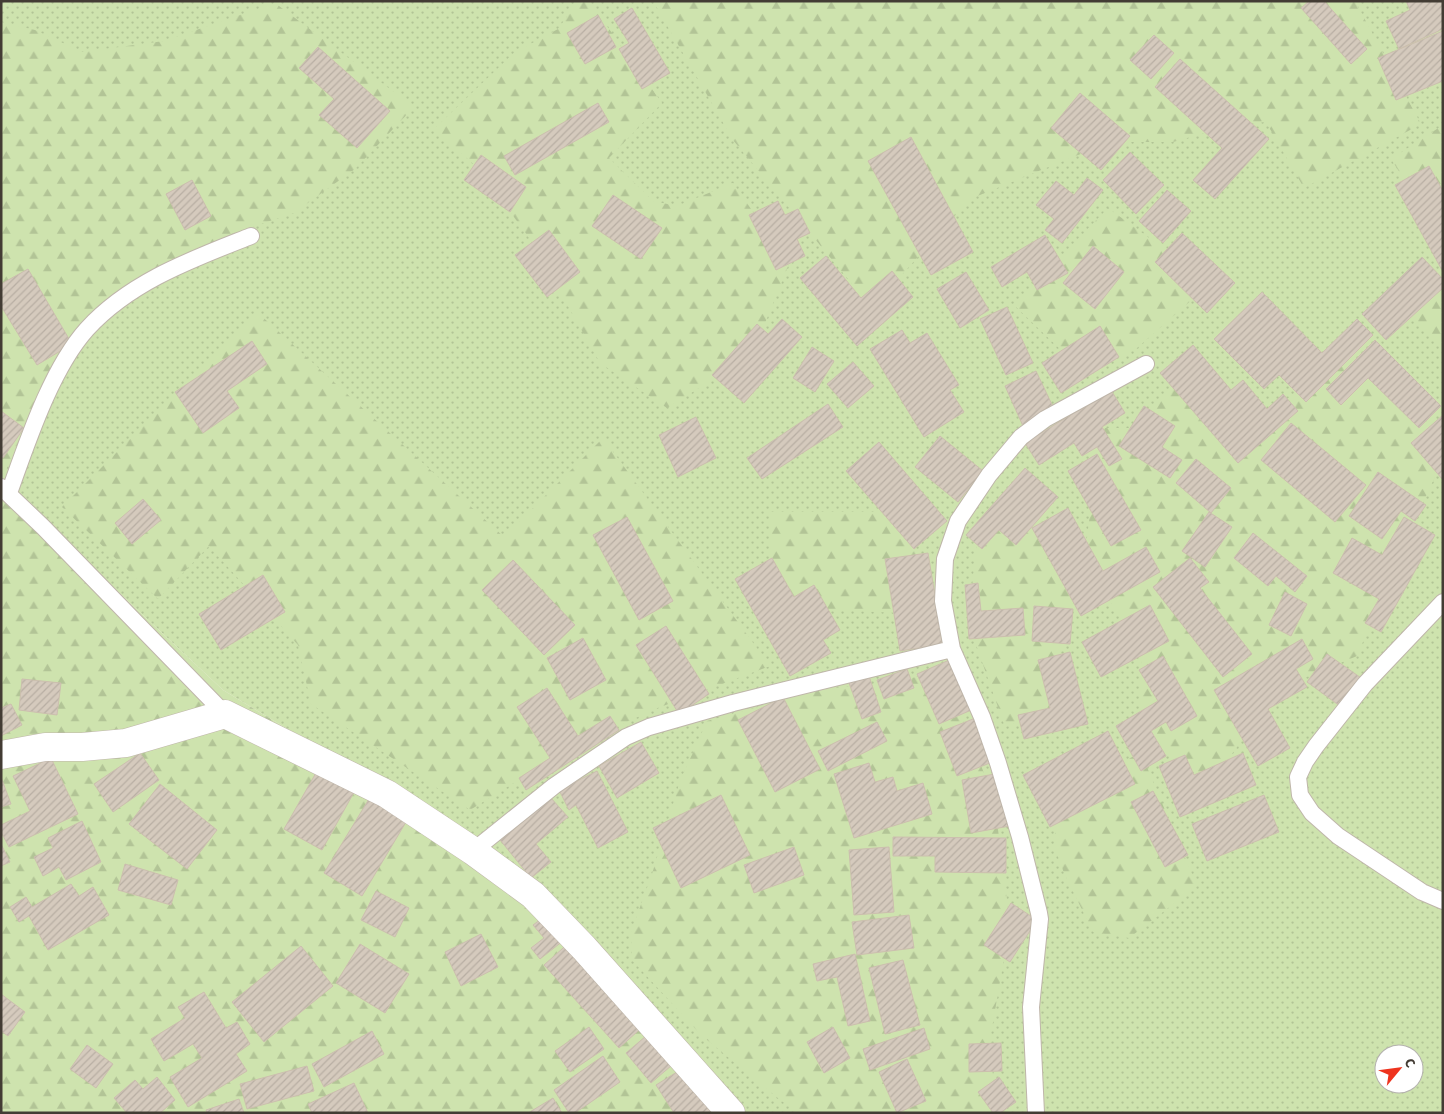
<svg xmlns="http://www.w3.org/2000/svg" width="1444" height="1114" viewBox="0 0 1444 1114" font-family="'Source Sans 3',sans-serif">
  <defs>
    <pattern id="grass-dots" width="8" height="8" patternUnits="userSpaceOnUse" patternTransform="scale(1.25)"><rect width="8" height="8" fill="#cee3ae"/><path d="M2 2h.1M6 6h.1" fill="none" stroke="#b2c496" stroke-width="1.8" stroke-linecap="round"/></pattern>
    <pattern id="forest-firs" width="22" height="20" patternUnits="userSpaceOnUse" patternTransform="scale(1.25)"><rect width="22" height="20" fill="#cee3ae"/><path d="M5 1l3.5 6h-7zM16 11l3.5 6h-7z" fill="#b2c496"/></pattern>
    <pattern id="building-hatch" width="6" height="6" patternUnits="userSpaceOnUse" patternTransform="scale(1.25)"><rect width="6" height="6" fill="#d5cabd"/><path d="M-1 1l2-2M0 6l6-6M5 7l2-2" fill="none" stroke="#b8aea3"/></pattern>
  </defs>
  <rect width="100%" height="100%" fill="#f1ece4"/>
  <path fill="url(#grass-dots)" fill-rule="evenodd" d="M1,1H1443V1113H744L384,787L223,690L1,482ZM1384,1054H1414V1084H1384Z"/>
  <path fill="url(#forest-firs)" d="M578,1H589L662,103L609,158L653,201L677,206L733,183L789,264L752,355L667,408L600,363L532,242L480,170L434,129L514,53L558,29Z
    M653,1H1355L1421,124L1304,188L1266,122L1233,125L1173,142H1110L970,199L872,308L733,140Z
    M275,3L414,107L355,169L294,213L222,237L91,324L1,478V22L35,30L82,52L164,41Z
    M1443,125V240L1391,159Z
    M1108,208L1211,283L1137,348L1084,372L1014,305Z
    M1443,270V349L1403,305Z
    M257,312L504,537L603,438L770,666L655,709L569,749L470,810L311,704L298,645L209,546L158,599L62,507Z
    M1377,351L1443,429V460L1408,535L1357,656L1280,688L1210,784L1139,729L1142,638L1083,571L1095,472L1085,428H1138L1184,370L1255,426L1317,374Z
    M1,482L223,690L384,787L487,842L590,946L744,1113H1Z
    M1019,508L1081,589L1058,631L1068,703L1005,727L968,622L978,532Z
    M769,512H913L920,614L772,607Z
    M943,671L994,798L1010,924L988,1051L997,1093L987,1113H798L779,1099L701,1035L632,960L631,932L652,874L680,781L707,721L823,689L894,682Z
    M1141,753L1197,886L1129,938L1093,932L1064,873L1056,851L1053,793Z"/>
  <path fill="url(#building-hatch)" stroke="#ccbfae" d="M1309,1H1324L1367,49L1351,64L1301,8Z
    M1406,1H1443V29L1399,49L1386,21L1410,10Z
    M632,8L670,73L642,89L619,49L629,43L614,19Z
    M598,15L616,47L585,64L567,33Z
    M1443,31V81L1396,100L1378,58Z
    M1154,35L1174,53L1151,79L1130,60Z
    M318,47L390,111L357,148L319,115L334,99L299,68Z
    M1180,59L1269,139L1215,199L1193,180L1222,148L1155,87Z
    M1080,93L1130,136L1101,170L1051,128Z
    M598,103L609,122L515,175L504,156Z
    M911,137L973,252L931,275L868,161Z
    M1130,152L1164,185L1136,214L1103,180Z
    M481,155L526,187L510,212L464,180Z
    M1429,166L1443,191V272L1395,185Z
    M1087,178L1103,190L1062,243L1045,230L1054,219L1036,205L1056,181L1074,195Z
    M192,180L211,216L185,230L166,194Z
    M1167,190L1191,211L1163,243L1139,221Z
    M613,195L662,228L641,259L592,226Z
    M778,201L785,215L798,209L810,233L797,239L805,256L776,270L749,215Z
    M549,230L580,272L547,297L515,255Z
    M1182,233L1235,283L1207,313L1155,262Z
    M1045,235L1068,273L1037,290L1027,272L1002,287L991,267Z
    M1093,246L1124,272L1095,309L1063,283Z
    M826,256L861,298L892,271L913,297L857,346L800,278Z
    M1422,257L1443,279V288L1386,340L1362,314Z
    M28,269L72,344L37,365L1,306V284Z
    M966,272L989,310L960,328L937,289Z
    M1262,292L1322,353L1357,319L1373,335L1306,402L1279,375L1264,389L1214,339Z
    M1007,307L1033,363L1006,375L980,319Z
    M782,319L802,337L744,403L712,375L757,324L768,334Z
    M1100,326L1119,357L1061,393L1042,363Z
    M902,330L910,343L927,333L959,385L950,390L964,412L924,437L870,349Z
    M1375,340L1441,406L1419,428L1368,378L1341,405L1326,389Z
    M252,341L267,364L227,391L239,408L203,433L175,392Z
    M1193,345L1231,390L1243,380L1267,409L1283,394L1298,411L1238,463L1160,373Z
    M812,347L834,361L815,392L793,378Z
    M853,362L874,386L848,408L827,384Z
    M1036,371L1055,411L1023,426L1005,386Z
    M1111,390L1125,413L1102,427L1122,459L1109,466L1097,447L1082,456L1074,443L1039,465L1025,443Z
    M828,404L843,427L762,479L747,458Z
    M1144,406L1175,426L1162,447L1182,460L1170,478L1119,446Z
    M1,411L24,428L3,458L1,456Z
    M1443,415V480L1411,443Z
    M696,417L716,458L678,477L659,435Z
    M1291,423L1366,485L1335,522L1261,460Z
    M940,436L983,471L958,502L915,467Z
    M879,442L947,521L914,549L846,471Z
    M1097,454L1141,530L1111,546L1068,471Z
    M1196,459L1231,488L1211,513L1176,483Z
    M1025,468L1058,497L1016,545L999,530L982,549L966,535Z
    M1378,472L1426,505L1415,521L1401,511L1382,539L1349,516Z
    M143,499L161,520L132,544L115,523Z
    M1068,508L1103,571L1146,547L1160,572L1081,616L1032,528Z
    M1209,512L1232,527L1205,567L1182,551Z
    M627,517L673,601L639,620L593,535Z
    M1404,517L1435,535L1381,632L1365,623L1379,599L1333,573L1352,538L1382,555Z
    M1253,533L1307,576L1295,592L1276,576L1268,586L1234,558Z
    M928,553L943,644L900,651L885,559Z
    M772,558L794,597L814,585L840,630L823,640L831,653L790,676L735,579Z
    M1190,558L1209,582L1200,588L1252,654L1223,677L1153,587Z
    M513,560L575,625L544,655L482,590Z
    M263,575L285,612L221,650L199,614Z
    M978,583L981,611L1023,608L1025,635L969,639L965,585Z
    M1285,592L1307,604L1291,636L1269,625Z
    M1150,605L1169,641L1101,677L1082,642Z
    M1034,606L1073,609L1070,644L1032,641Z
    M666,626L709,694L679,714L636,645Z
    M583,638L606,680L570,700L547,658Z
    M1302,639L1313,659L1296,669L1307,687L1268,709L1290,748L1258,766L1214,690Z
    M1070,652L1088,724L1024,739L1018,715L1050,708L1038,660Z
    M1327,654L1364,680L1344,709L1307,682Z
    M1163,656L1197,716L1171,731L1166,722L1151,731L1166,756L1141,771L1116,726L1158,701L1139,670Z
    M954,658L976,708L939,724L917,674Z
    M907,669L914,688L884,699L877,680Z
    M869,676L881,712L862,719L849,683Z
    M22,679L61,683L57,715L19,710Z
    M547,688L578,736L610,716L619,730L526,790L519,778L550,758L517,707Z
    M783,697L820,769L775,792L738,720Z
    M11,704L22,725L1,736V708Z
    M978,717L995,761L957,776L940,732Z
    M877,722L887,741L828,771L818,751Z
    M1108,731L1135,784L1050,827L1023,775Z
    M641,742L659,773L617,798L599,766Z
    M140,753L159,780L113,812L94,784Z
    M1243,753L1256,785L1180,817L1159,766L1185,755L1194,775Z
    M51,758L78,814L9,847L1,832V825L30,811L13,776Z
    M869,763L875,782L893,777L897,791L923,783L932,814L854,838L834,774Z
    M321,764L358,785L322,850L284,829Z
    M597,771L628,832L598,848L576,805L569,810L559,790Z
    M1000,773L1010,826L971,833L962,780Z
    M1,777L11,804L1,807Z
    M160,784L217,830L187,869L129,824Z
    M1153,791L1188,855L1165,867L1131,802Z
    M372,794L409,817L362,896L324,873Z
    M721,795L750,855L681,888L653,828Z
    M1264,795L1279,832L1207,861L1192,824Z
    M551,798L568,817L536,844L551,862L531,878L500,840Z
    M82,821L101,862L66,880L59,867L43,876L34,857L53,848L48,838Z
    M893,837L1006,838V873L935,872V856H893Z
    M1,844L10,862L1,866Z
    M794,847L804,875L754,893L744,865Z
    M889,847L894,912L854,915L849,850Z
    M125,864L178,880L171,905L118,890Z
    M71,884L79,896L93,887L109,915L48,950L29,916L19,922L10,907L26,897L32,907Z
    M376,891L409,908L395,937L361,920Z
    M1011,903L1037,920L1010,962L984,945Z
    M549,913L568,937L540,959L531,948L544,938L533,925Z
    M909,915L914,948L857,955L852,922Z
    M481,934L498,967L461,986L445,952Z
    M572,940L646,1024L619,1048L544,965Z
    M360,944L409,974L385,1013L336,983Z
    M301,946L333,986L264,1042L232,1002Z
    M855,954L870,1021L848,1026L837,977L817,981L813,964Z
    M903,960L920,1025L885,1034L869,968Z
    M204,992L226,1028L237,1022L250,1044L236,1054L247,1071L188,1107L170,1077L202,1058L193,1044L164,1061L151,1039L185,1018L178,1007Z
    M1,994L25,1012L8,1036L1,1031Z
    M589,1027L604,1049L570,1072L555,1051Z
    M833,1027L850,1058L824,1073L807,1042Z
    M924,1028L930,1049L870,1070L863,1049Z
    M653,1030L678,1060L651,1083L626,1053Z
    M372,1031L384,1054L324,1087L312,1064Z
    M1001,1043L1002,1071L969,1072V1044Z
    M87,1045L113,1064L96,1088L70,1069Z
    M603,1056L620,1082L575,1113H569L554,1090Z
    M907,1059L926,1101L897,1113L879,1072Z
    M688,1065L715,1108L707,1113H674L656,1085Z
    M307,1066L314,1091L247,1109L240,1084Z
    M157,1077L175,1100L160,1113H127L114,1098L135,1080L143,1089Z
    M999,1077L1016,1102L1000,1113H993L978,1092Z
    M354,1083L368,1113H312L308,1104Z
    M553,1098L562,1113H528Z
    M239,1099L244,1113H207L206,1110Z"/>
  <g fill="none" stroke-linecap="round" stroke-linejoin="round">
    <g stroke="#bfb6aa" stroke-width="18">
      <path id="service" d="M1,487L43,527L225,714
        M9,493C27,443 51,369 87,329C131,281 193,259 251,236
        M1443,602L1365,684L1316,746L1305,762L1298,777L1300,795L1312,813L1338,836L1422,892L1443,901
        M473,851L554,786L626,737L649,727L733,703L952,649
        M1036,1113L1031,1007L1040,919L1039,913L1020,837L998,763L982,717L952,649L943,601L945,559L958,521L989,475L1021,437L1045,419L1146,364"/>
    </g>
    <g stroke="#bfb6aa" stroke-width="29">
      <path id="minor" d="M1,755L45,747H82L126,743L225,714L387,794L473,851L533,895L584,948L731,1113"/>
    </g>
    <use href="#service" stroke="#fff" stroke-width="16"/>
    <use href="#minor" stroke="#fff" stroke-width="28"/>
  </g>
  <rect width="1444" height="1114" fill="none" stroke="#433c34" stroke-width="5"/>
  <g transform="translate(1399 1069) rotate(61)"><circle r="24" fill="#ffffff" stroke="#b4b1ae"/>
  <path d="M0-4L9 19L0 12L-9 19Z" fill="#ee331e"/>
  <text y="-8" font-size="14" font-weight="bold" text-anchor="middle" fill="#433c34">С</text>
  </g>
</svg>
